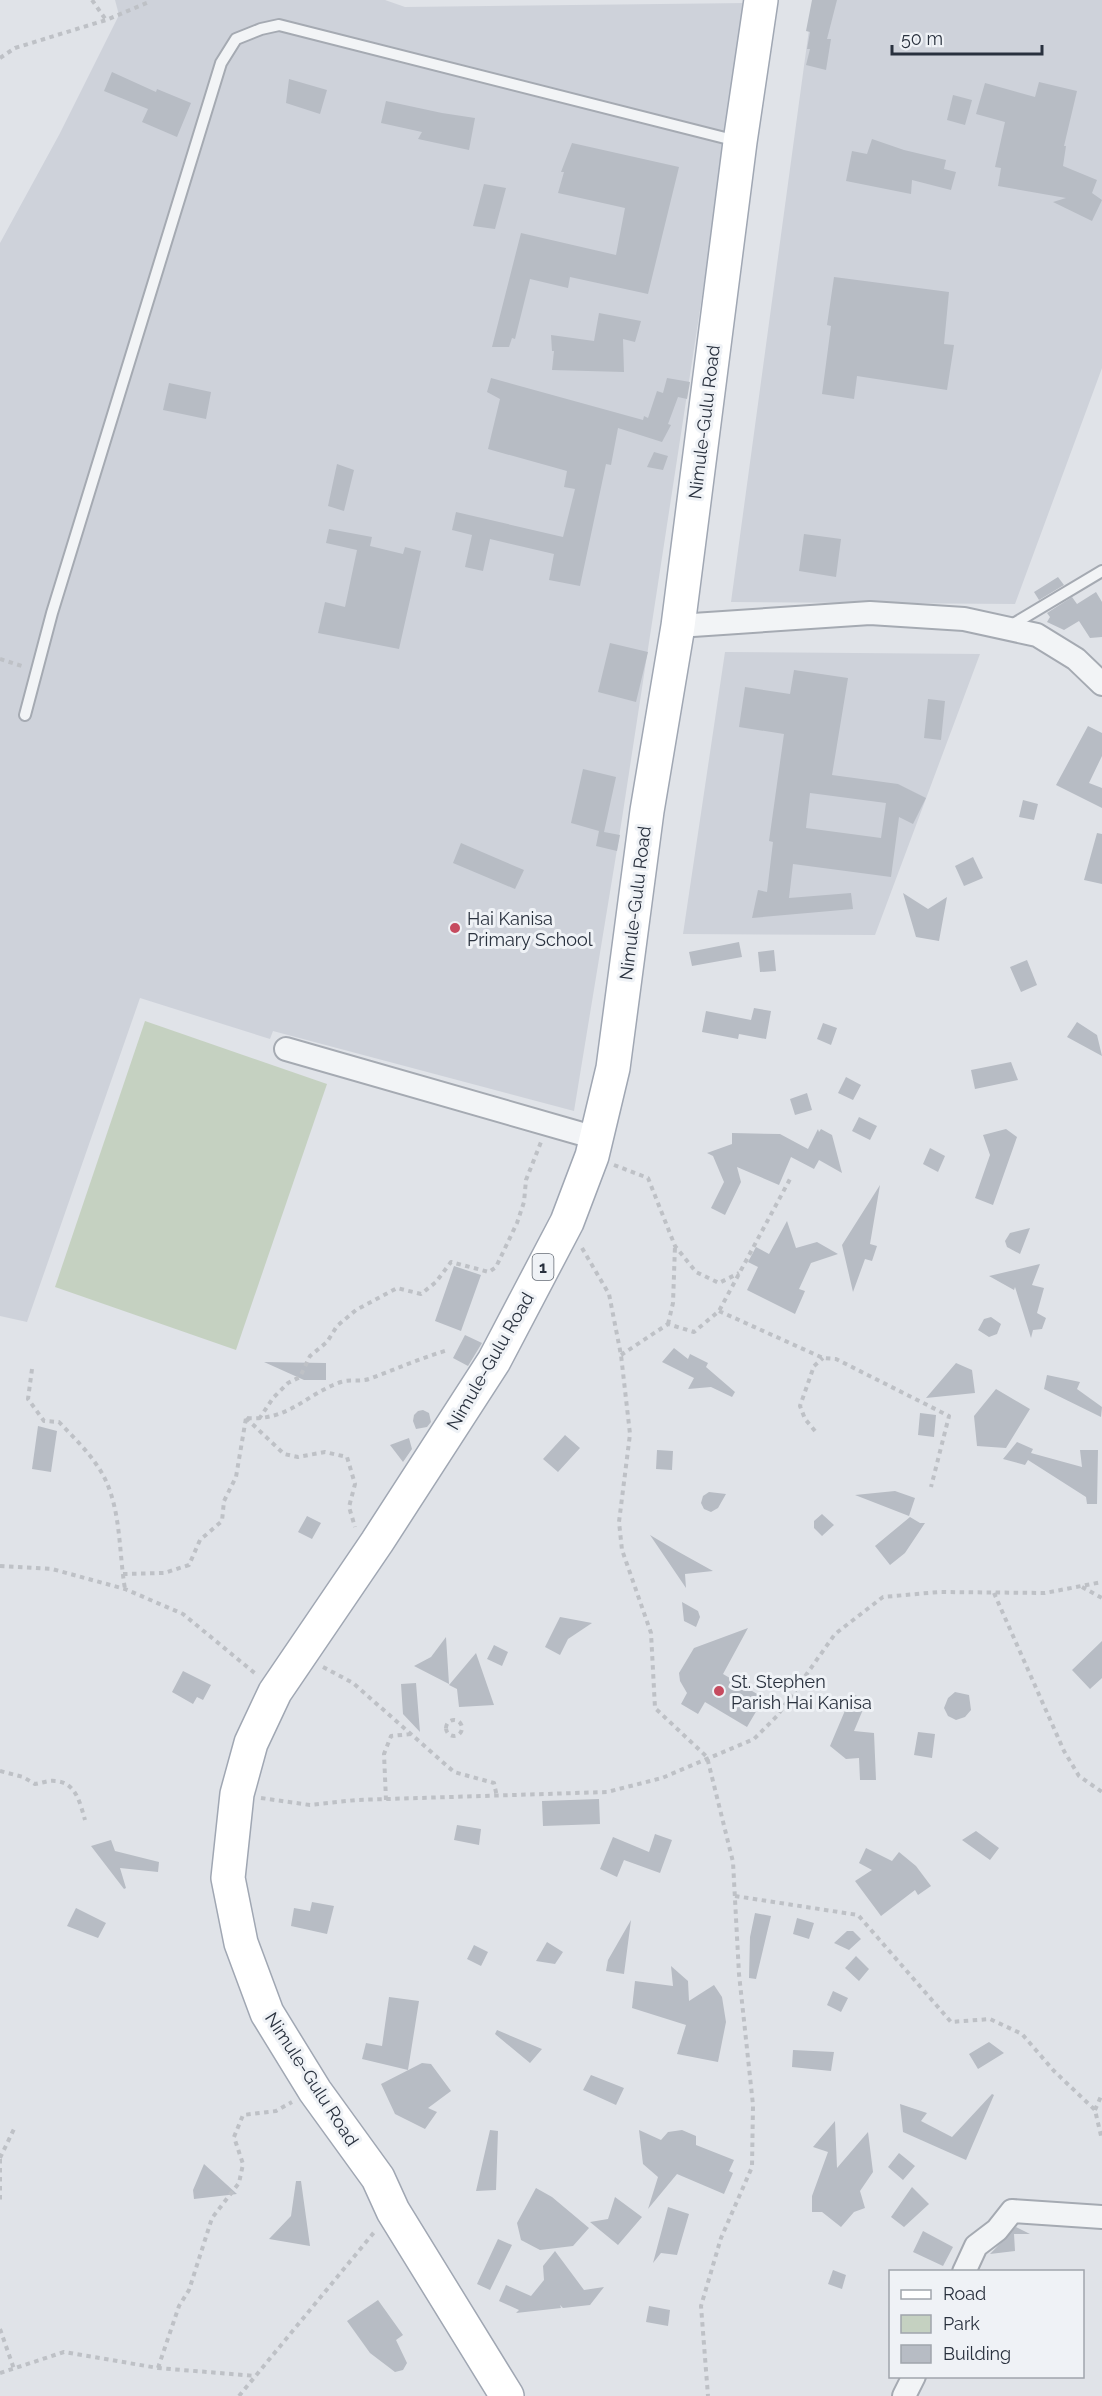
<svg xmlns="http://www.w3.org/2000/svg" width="1102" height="2396" viewBox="0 0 1102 2396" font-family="Raleway,sans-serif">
  <rect width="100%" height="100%" fill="#e0e3e8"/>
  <path fill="#ced2da" d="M115,0H385L405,7L747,3L621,825L574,1111L273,1031L270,1039L140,998L27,1322L0,1316V243L59,135L119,15Z
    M813,0H1102V368L1015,604L731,602Z
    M725,652L980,654L875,935L683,934Z"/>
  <path fill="#c5d1c1" d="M145,1021L327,1084L236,1350L55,1287Z"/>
  <path fill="#b7bcc4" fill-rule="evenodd" d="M812,0H837L827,39H831L826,70L806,65L810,49H807L810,32L806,31Z
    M112,72L156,92L157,89L191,103L177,137L142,122L148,109L104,91Z
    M289,79L327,90L320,114L286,103Z
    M1039,82L1077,91L1064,146H1066L1063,166L1097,180L1092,193L1102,200L1092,221L1053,202L1066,198L998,186L1001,168L995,167L1005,122L976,114L985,83L1035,97Z
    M953,95L972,100L965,125L947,120Z
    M386,101L442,113L475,118L469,150L418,139L422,132L381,123Z
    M872,139L904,150L946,160L944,169L956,172L951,190L912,180L911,194L846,181L852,151L867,154Z
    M572,143L679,167L648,294L570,277L568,288L530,279L515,339L512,338L509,347H492L521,233L616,255L625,208L558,193L564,172H561Z
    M484,184L506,188L495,229L473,226Z
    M834,277L949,292L944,344L954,345L947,390L857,376L854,399L822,394L831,326L827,325Z
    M599,313L641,321L635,342L623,339L624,372L552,370L554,351H552L551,335L594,341Z
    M491,378L643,420L644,416L648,418L657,391L663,393L667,378L690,382L687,399L678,397L668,424L671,425L662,442L618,428L611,465L606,464L580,586L549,580L554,554L490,539L483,571L465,567L472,535L452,530L456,512L563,537L575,489L564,487L567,471L488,449L500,399L487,392Z
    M169,383L211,392L206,419L163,410Z
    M654,452L668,456L663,470L647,467Z
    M337,464L354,470L344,511L328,506Z
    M329,529L372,537L370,546L403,554L405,547L421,551L399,649L318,633L325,602L345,607L357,550L326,543Z
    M804,534L841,539L836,577L799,571Z
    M1058,577L1064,585L1039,600L1034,592Z
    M1096,592L1102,602V637L1090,638L1079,621L1064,630L1047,622L1050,617L1047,613L1072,597L1077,604Z
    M610,643L648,652L636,702L598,692Z
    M794,670L848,678L832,775L898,784L926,798L913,824L899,817L891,877L793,864L789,898L851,893L853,909L752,918L758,890L767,892L773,842L769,841L784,734L739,727L745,687L790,694ZM810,793L886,803L881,838L806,828Z
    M928,699L945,701L941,740L924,738Z
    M1088,726L1102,733V756L1089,783L1102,788V808L1056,785Z
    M583,769L616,777L604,832L620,835L617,851L596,846L599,831L571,823Z
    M1023,800L1038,804L1034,820L1019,817Z
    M1097,833L1102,834V884L1084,880Z
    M461,843L524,870L515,889L453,863Z
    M973,857L983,878L964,886L955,866Z
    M903,893L928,909L947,897L939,941L916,937Z
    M739,942L742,957L692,966L689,952Z
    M774,950L776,971L760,972L758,952Z
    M1027,960L1037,985L1021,992L1010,967Z
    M754,1008L771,1011L766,1039L739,1034L738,1039L702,1032L706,1011L751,1020Z
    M1077,1022L1097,1035L1102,1056L1067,1037Z
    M823,1023L837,1028L831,1045L817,1039Z
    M1011,1062L1018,1080L975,1089L971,1070Z
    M846,1077L861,1085L853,1100L838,1093Z
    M807,1093L812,1110L795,1115L790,1099Z
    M859,1117L877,1126L870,1140L852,1131Z
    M818,1129L819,1132L821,1129L832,1135L842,1173L819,1160L814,1169L791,1157L779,1185L737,1167L741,1182L725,1215L711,1208L724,1182L713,1156L707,1153L732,1144V1133L780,1134L808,1149Z
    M1006,1129L1017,1137L993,1205L975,1198L990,1155L983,1135Z
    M930,1148L945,1156L938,1172L923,1164Z
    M880,1185L870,1244L877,1246L872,1261L865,1259L853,1292L842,1245Z
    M787,1221L796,1248L817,1242L838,1254L811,1263L799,1289L805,1291L795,1314L747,1290L758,1267L748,1262L756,1247L769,1254Z
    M1030,1228L1020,1254L1007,1247L1005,1241L1010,1233Z
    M1040,1264L1032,1285L1044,1288L1037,1313L1046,1318L1042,1329L1033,1330L1031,1338L1015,1287L1014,1290L989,1276Z
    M454,1266L481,1275L461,1331L435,1321Z
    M991,1317L1001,1324L997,1334L989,1337L978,1330L984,1319Z
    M465,1335L482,1343L468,1366L453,1358Z
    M674,1348L688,1359L690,1354L708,1363L706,1367L735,1392L732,1397L711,1387L688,1389L694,1378L662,1362Z
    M264,1362L326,1363V1380H304Z
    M956,1363L972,1370L975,1393L926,1398Z
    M1047,1375L1080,1382L1077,1389L1102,1407L1101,1417L1044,1389Z
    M996,1389L1030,1409L1006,1448L977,1446L974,1416Z
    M423,1410L429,1413L431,1422L427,1427L416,1429L413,1421L414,1415L418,1411Z
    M920,1413L936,1415L934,1437L918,1435Z
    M38,1426L57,1431L51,1472L32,1469Z
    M565,1435L580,1448L558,1472L543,1459Z
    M409,1438L412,1449L403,1462L390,1445Z
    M1017,1442L1033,1449L1031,1453L1082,1467L1080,1450H1098L1097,1504H1087L1086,1497L1028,1460L1025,1465L1003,1459Z
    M657,1450L673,1451L672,1470L656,1469Z
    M895,1491L915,1498L909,1516L855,1495Z
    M709,1492L726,1494L718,1508L711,1512L704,1509L701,1503L703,1496Z
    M822,1514L834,1525L822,1536L814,1528V1521Z
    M307,1516L321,1523L312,1539L298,1532Z
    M910,1517L920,1523H925L905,1553L890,1565L875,1546Z
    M650,1535L677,1551L713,1571L685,1574L686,1588Z
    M682,1602L698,1611L700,1617L696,1627L684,1621Z
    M560,1617L592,1623L568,1639L560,1655L545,1647Z
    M748,1628L723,1674L764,1698L747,1727L705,1702L698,1714L681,1704L687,1693L680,1681L679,1673L694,1648Z
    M446,1637L449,1684L414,1666L431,1657Z
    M1102,1641V1678L1090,1689L1072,1670Z
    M494,1645L508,1652L502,1666L487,1659Z
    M476,1653L494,1705L459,1707L457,1689L449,1685Z
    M183,1671L211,1685L203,1700L197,1697L193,1704L172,1692Z
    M416,1683L420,1732L403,1714L401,1684Z
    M955,1692L969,1695L971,1710L965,1717L956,1720L948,1716L944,1708L948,1698Z
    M852,1694L867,1700L854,1731L874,1733L876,1780H860L859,1758L846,1759L830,1746Z
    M918,1732L935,1734L932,1758L914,1755Z
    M599,1799L600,1824L543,1826L542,1801Z
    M457,1825L481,1829L479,1845L454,1840Z
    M976,1831L999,1848L990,1860L962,1840Z
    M655,1834L672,1840L660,1873L624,1860L617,1877L600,1869L613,1837L649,1852Z
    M111,1840L115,1851L159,1862L158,1872L120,1868L126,1888L124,1889L91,1846Z
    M866,1848L892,1861L899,1852L916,1866L931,1886L918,1895L915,1890L881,1916L855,1881L872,1870L859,1863Z
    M312,1902L334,1906L327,1934L291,1926L294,1908L310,1911Z
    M76,1908L106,1923L98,1938L67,1926Z
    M755,1913L771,1916L756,1979L749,1978L750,1937Z
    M797,1918L814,1923L809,1939L793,1934Z
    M631,1920L624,1974L606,1971L608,1960Z
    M847,1931H853L861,1939L849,1950L834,1943Z
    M547,1942L563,1952L555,1964L536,1961Z
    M474,1945L488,1952L481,1966L467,1959Z
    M856,1956L869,1969L859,1981L845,1968Z
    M671,1966L688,1981L689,2001L714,1985L722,1997L726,2022L718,2062L677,2054L686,2025L632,2008L635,1981L673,1986Z
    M833,1991L848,1998L841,2012L827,2005Z
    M389,1997L419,2001L408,2070L362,2059L366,2043L382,2046Z
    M497,2030L542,2049L530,2063L495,2034Z
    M989,2042L1004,2053L978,2069L969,2054Z
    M793,2050L834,2052L831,2071L792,2067Z
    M422,2063L431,2064L451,2091L428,2108L437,2112L425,2129L395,2114L381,2084Z
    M591,2075L624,2088L616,2105L583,2090Z
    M992,2094L994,2095L966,2160L903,2132L900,2104L927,2113L921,2121L952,2137Z
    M835,2121L837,2168L868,2132L873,2172L860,2191L865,2208L854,2212L841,2227L822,2212H812V2196L828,2152L813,2147Z
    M490,2130L498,2131L496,2190L476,2191Z
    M639,2130L661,2140L668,2132L682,2130L696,2136V2145L734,2160L729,2171L733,2173L724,2194L677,2174L648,2209L658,2177L643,2164Z
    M899,2153L915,2166L903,2180L888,2167Z
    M204,2164L237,2194L194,2199L193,2190Z
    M296,2181H301L310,2246L269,2239L291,2216Z
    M912,2187L929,2204L904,2227L891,2217Z
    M536,2188L552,2197L589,2228L573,2246L540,2250L521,2240L517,2223Z
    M615,2197L642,2217L618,2245L590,2222L608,2219Z
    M668,2207L689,2214L677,2255L661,2253L653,2263Z
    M1016,2227L1030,2234H1014L1015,2251L990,2254Z
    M923,2231L953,2247L943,2266L913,2252Z
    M498,2239L512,2245L490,2290L477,2284Z
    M555,2251L584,2290L604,2287L590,2305L563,2308L560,2305L561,2308L516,2313L519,2310L499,2301L506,2285L531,2296L544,2280L543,2266Z
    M833,2270L846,2275L842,2289L828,2284Z
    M378,2300L403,2335L396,2340L407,2363L403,2370L395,2372L370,2353L347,2321Z
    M649,2306L670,2310L668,2326L646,2322Z"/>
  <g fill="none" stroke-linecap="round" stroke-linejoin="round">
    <g stroke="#a5aab2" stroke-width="14">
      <path id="service" d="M1010,626L1102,571
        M25,715L52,613L221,63L236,39L261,29L279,25L737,141"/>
    </g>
    <g stroke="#a5aab2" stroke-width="26">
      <path id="minor" d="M678,626L870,613L964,619L1037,635L1076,659L1102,684
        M286,1049L596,1138
        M964,2272L976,2246L997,2230L1012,2211L1102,2217
        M904,2396L914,2376"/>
    </g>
    <g stroke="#a0a7b3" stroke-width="36">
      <path id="primary" d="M507,2396L393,2211L378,2178L315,2091L267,2013L241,1943L228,1878L237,1794L251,1743L275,1692L377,1542L494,1361L567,1222L592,1156L613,1068L647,811L678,626L740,142L761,0"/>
    </g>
    <path stroke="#bec1c6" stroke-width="4" stroke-dasharray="4.5 4.5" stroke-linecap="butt" d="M92,0L106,20
      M0,58L15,48L106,20L149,2
      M0,659L25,667
      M614,1165L648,1178L675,1246L696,1272L719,1283L739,1273
      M582,1248L609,1294L621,1355L630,1434L619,1522L622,1550L651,1633L655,1708L707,1757L733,1862L739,1974L753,2105L752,2167L721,2238L701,2306L708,2396
      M719,1311L823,1358L836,1359L949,1416L931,1487
      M668,1324L673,1303L675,1246
      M621,1355L668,1324L694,1332L719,1311L790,1179
      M32,1369L28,1399L44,1421L59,1422C72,1436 86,1449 96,1464C122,1499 118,1548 125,1589
      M246,1418L284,1454L298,1457L325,1452L347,1457L355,1484L349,1507L355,1527
      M247,1418C289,1421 306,1394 341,1382C350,1379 360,1382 369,1379C396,1369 421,1358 448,1350
      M259,1419L273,1398L288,1383L300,1377L310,1356L327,1342L337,1326L356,1310L397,1288L421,1294L436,1282L451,1262L489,1272L496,1267L517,1223L524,1202L526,1180L541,1142
      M815,1431L805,1419L800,1406L814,1366L823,1358
      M0,1566L52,1569L125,1589L183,1614L257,1675
      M123,1574L164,1573L189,1565L200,1540L222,1521L224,1501L236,1477L246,1418
      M1082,1587L1102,1598
      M994,1593L1064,1751L1079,1776L1102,1792
      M323,1667L353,1683L454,1772L494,1783L497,1797
      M446 1728a8 8 0 1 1 16 0a8 8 0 1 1-16 0Z
      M0,1771L23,1777L35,1784C42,1783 49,1780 55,1781C76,1782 80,1803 85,1820
      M261,1798L310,1805L356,1800L607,1792L662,1778L754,1739L777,1716L835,1634L883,1597L939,1592L1045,1593L1102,1582
      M386,1800L384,1754L391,1736L411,1734
      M735,1896L858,1915L951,2022L990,2019L1022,2034L1054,2071L1095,2110L1102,2140
      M1095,2110L1102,2094
      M0,2158L14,2129
      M0,2159V2204
      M0,2329L14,2369
      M158,2368L179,2306L189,2290L212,2218L239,2183L243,2164L234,2137L243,2115L276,2111L292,2102
      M0,2373L64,2352L158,2368L256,2376
      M239,2396L376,2230"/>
    <use href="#service" stroke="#f2f4f6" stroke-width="10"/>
    <use href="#minor" stroke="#f2f4f6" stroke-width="22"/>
    <use href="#primary" stroke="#fff" stroke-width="33"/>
  </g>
  <g fill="#c64b5f" stroke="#eff2f6" stroke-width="2">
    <circle cx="455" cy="928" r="6"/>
    <circle cx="719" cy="1691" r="6"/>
  </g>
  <g text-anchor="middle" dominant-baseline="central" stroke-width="6" stroke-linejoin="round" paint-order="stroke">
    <rect fill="#eff2f6" stroke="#646b75" stroke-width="1.5" x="532.5" y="1254" width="21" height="26" rx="4.5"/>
    <g font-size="16" font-weight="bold" fill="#29313e">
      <text x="543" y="1267">1</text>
    </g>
    <g font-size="18" fill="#29313e" stroke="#eff2f6">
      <text transform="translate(704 422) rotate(-83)">Nimule-Gulu Road</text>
      <text transform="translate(635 903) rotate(-83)">Nimule-Gulu Road</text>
      <text transform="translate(490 1361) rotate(-60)">Nimule-Gulu Road</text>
      <text transform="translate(312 2079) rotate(57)">Nimule-Gulu Road</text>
    </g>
    <g font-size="18" fill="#29313e" stroke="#eff2f6" text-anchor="start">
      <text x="467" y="918">Hai Kanisa<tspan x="467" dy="21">Primary School</tspan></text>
      <text x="731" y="1681">St. Stephen<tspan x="731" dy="21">Parish Hai Kanisa</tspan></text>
    </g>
  </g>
  <rect x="889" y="2270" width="195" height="108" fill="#eff2f6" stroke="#a0a5ac" stroke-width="1.5"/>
  <rect x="901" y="2290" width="30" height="9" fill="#ffffff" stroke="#a0a5ac" stroke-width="1.5"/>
  <text x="943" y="2300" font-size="18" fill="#29313e">Road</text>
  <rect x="901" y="2315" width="30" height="18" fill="#c5d1c1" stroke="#a0a5ac" stroke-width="1.5"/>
  <text x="943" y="2330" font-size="18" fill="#29313e">Park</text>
  <rect x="901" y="2345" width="30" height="18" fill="#b7bcc4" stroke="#a0a5ac" stroke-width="1.5"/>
  <text x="943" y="2360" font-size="18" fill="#29313e">Building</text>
  <path d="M892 45v9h150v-9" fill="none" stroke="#29313e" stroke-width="3"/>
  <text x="901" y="45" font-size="18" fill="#29313e" stroke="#eff2f6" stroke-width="4.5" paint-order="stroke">50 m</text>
</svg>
